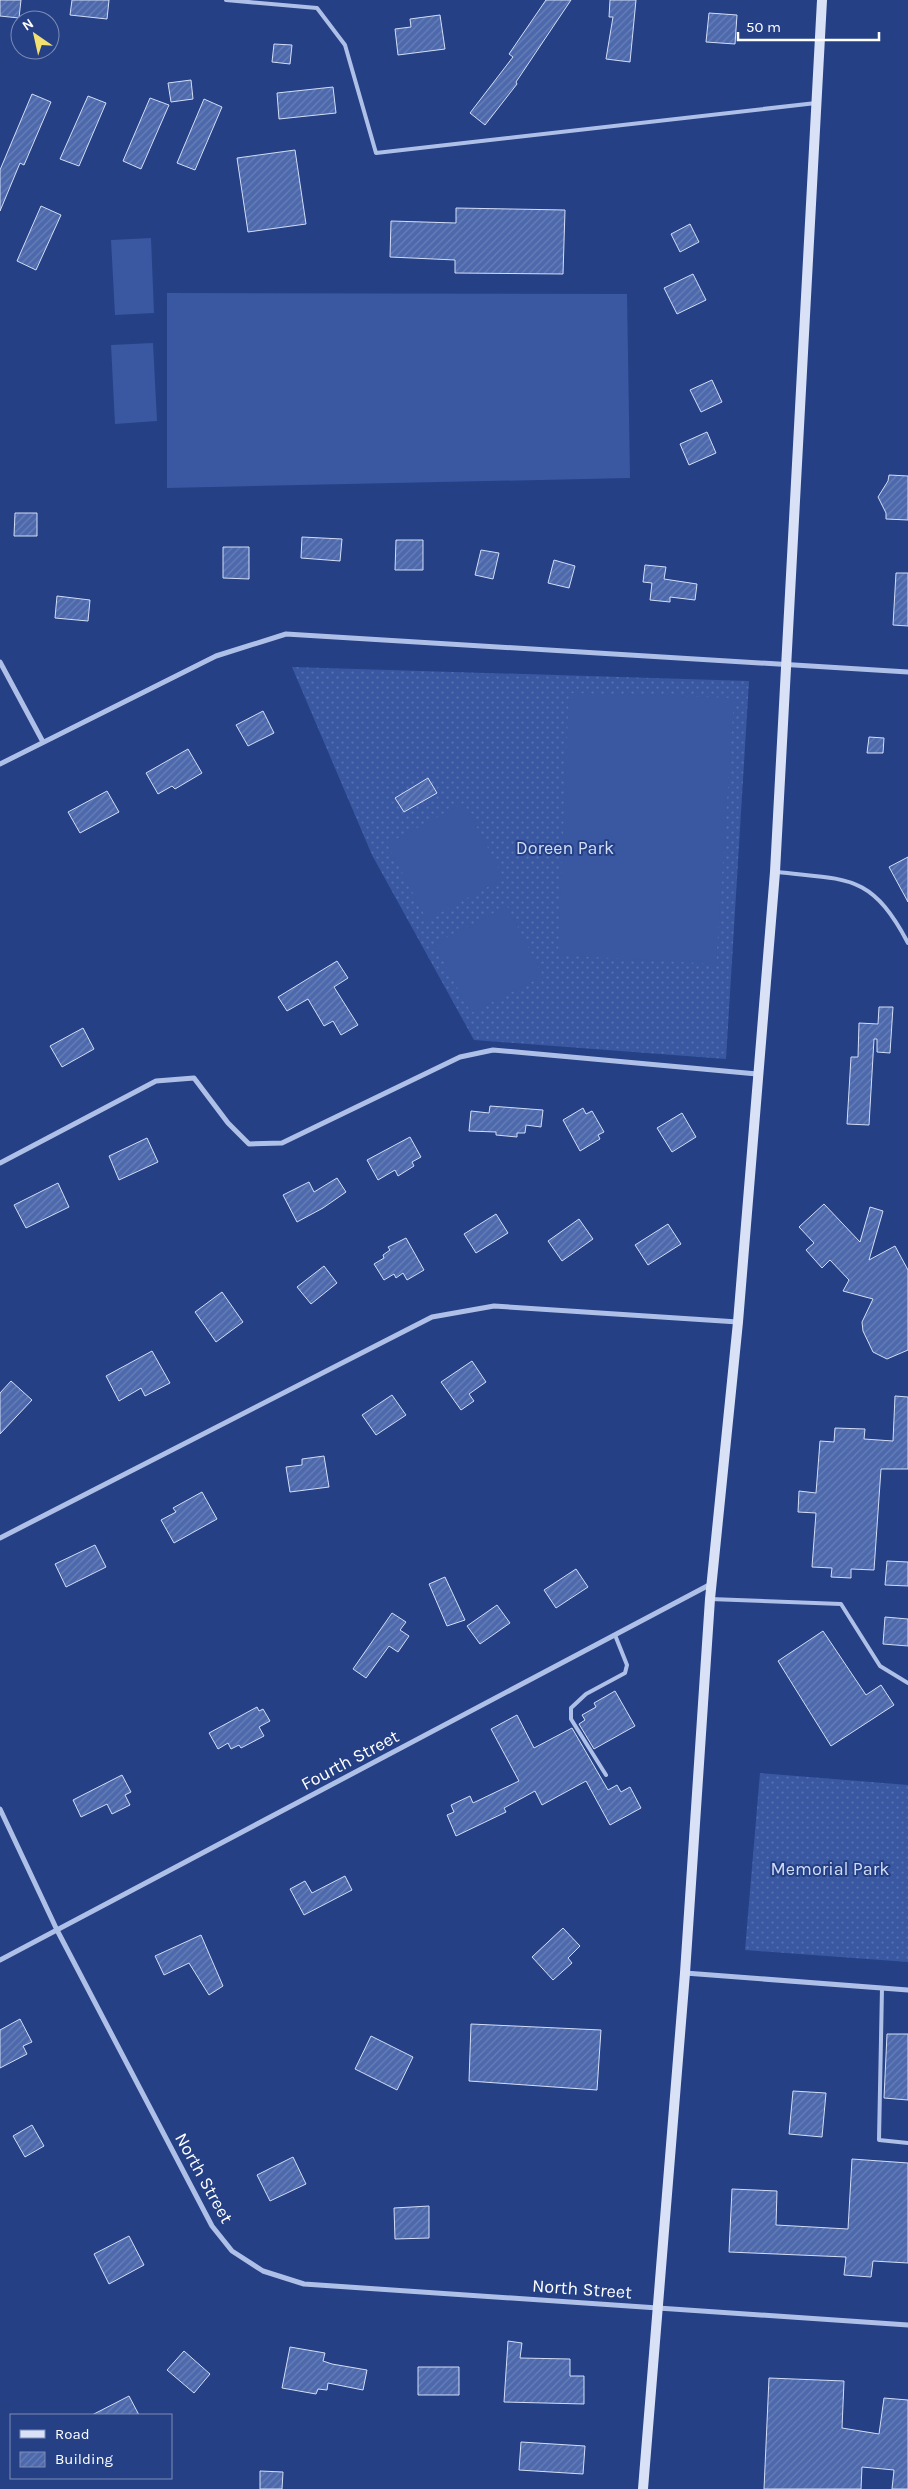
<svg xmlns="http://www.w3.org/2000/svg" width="908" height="2489" viewBox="0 0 908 2489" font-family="Karla,sans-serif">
  <defs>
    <pattern id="grass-dots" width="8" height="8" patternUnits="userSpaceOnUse" patternTransform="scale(1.25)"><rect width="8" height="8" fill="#3958a1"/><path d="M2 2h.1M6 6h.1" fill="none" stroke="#5771af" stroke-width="1.8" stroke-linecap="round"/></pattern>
    <pattern id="building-hatch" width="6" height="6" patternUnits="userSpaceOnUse" patternTransform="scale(1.25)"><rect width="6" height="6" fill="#4d69ac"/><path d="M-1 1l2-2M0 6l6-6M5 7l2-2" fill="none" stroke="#6880b8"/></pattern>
  </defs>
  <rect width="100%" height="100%" fill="#254085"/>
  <path fill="url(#grass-dots)" d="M292,667L749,681L726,1059L474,1040L372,855Z
    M760,1773L908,1785V1962L745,1950Z"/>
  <path fill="#3958a1" d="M151,238L154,313L115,315L111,240Z
    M167,293L627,294L630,478L167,488Z
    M153,343L157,421L115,424L111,345Z
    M569,693L734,698L716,964L558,955Z
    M464,803L504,878L427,920L387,844Z
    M507,906L543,976L471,1013L434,944Z"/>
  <path fill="url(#building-hatch)" stroke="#d2ddf6" d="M0,0H21L19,18L0,16Z
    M72,0H109L107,19L70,15Z
    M546,0H571L516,82L517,84L485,125L470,113L513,57L509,54Z
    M610,0H636L630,62L606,59L613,17H609Z
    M709,13L737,15L735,44L706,42Z
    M440,15L445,49L398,55L395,29L411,27L410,19Z
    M274,44L292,45L290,64L272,62Z
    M191,80L193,99L171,102L168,83Z
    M333,87L336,113L279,119L277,93Z
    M32,94L51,102L24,165L20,163L0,211V170Z
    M88,96L106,103L79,166L60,159Z
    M150,98L169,105L141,169L123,161Z
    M204,99L222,107L195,170L177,163Z
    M295,150L306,224L248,232L237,158Z
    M41,206L61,215L36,270L17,261Z
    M456,208L565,210L563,274L455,273V260L390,257L391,221L456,223Z
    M690,224L699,242L680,252L671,234Z
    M693,274L706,300L677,314L664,288Z
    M712,380L722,402L701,412L690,390Z
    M707,432L716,453L689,465L680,444Z
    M889,475L908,476V520L886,519V513L878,497L888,481Z
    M15,513H37V536H14Z
    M302,537L342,539L340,561L301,558Z
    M396,540H423V570H395Z
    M223,547H249V579L223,578Z
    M481,550L499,553L493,579L475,575Z
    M554,560L575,566L569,588L548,583Z
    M645,565L666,567L664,579L697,584L695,600L670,597V602L650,600L652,583L643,582Z
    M896,573H908V626L893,625Z
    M57,596L90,600L88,621L55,618Z
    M263,711L274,733L248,746L236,725Z
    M869,737L884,738L883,753H867Z
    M188,749L202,773L175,789L172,786L158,794L146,773Z
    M428,778L437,793L404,812L395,798Z
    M107,791L119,812L80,833L68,812Z
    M908,857V902L889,867Z
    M337,961L348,978L334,987L358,1025L341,1035L333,1021L324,1026L308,999L287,1011L278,997Z
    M879,1007H893L890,1053L877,1052V1039H874L869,1125L847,1124L851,1057H858L859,1023L878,1024Z
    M83,1028L94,1049L62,1067L50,1046Z
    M490,1106L543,1110L541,1127L526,1125L525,1133H517V1137L496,1135V1132L469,1131L471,1111L489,1113Z
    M583,1108L586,1114L592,1111L604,1132L598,1135L600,1139L580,1151L563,1120Z
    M682,1113L696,1137L672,1152L657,1128Z
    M410,1137L421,1157L412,1162L414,1166L398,1176L395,1170L378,1180L367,1160Z
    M147,1138L158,1162L119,1180L109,1156Z
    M337,1178L346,1192L323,1208L297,1222L283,1195L309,1182L314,1192Z
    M58,1183L69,1207L26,1228L14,1205Z
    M824,1204L860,1242L870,1207L883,1211L869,1260L895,1246L908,1270V1350L887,1359L873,1352L863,1331L862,1322L873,1299L843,1291L849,1280L830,1260L822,1268L806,1250L814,1243L799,1227Z
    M496,1214L508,1233L476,1253L464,1234Z
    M579,1219L593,1239L562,1261L548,1241Z
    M668,1224L681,1244L648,1265L635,1245Z
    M406,1238L424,1270L407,1280L403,1273L396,1278L394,1274L384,1280L374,1264L384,1258L383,1255L390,1250L388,1247Z
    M324,1266L337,1283L311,1304L297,1287Z
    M222,1292L243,1322L216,1342L195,1312Z
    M152,1351L170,1383L145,1396L141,1388L119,1401L106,1376Z
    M472,1361L486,1382L469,1394L474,1401L461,1410L441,1382Z
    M11,1381L32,1400L0,1434V1393Z
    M392,1395L406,1415L376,1435L362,1415Z
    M895,1396L908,1397V1469H881L874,1570L851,1569V1578L831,1577L832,1568L812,1567L816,1513L798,1512L799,1491L816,1493L820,1441L834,1442L835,1428L865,1429L864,1439L893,1441Z
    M324,1456L329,1487L290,1492L286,1467L302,1465V1459Z
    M202,1492L217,1519L174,1543L161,1520L176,1512L173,1508Z
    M95,1545L106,1567L66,1587L55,1564Z
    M887,1561L908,1562V1586L885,1585Z
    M576,1569L588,1587L556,1608L544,1590Z
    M445,1577L465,1620L447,1626L429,1584Z
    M497,1605L510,1623L480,1644L467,1626Z
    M392,1613L406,1622L400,1630L409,1636L398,1652L389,1646L366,1678L353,1669Z
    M885,1617L908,1619V1646L883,1644Z
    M823,1631L866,1695L881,1685L894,1705L831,1746L778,1661Z
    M615,1691L635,1726L594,1749L579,1724L585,1720L582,1715L596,1707L594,1703Z
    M257,1707L259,1711L263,1709L270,1721L259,1727L264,1736L241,1748L239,1745L231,1749L228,1743L218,1749L209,1733Z
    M517,1715L534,1748L572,1728L608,1790L617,1785L621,1792L630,1787L641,1808L610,1825L586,1781L542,1805L535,1791L504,1808L506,1812L456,1836L447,1815L454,1812L451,1805L470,1796L473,1803L519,1781L491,1729Z
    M122,1775L131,1792L125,1795L130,1805L112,1814L107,1804L81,1817L73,1800Z
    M345,1876L352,1890L304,1915L290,1889L305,1881L312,1893Z
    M563,1928L580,1946L568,1958L572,1963L553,1980L532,1957Z
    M201,1935L223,1986L209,1995L189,1963L164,1975L155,1956Z
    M20,2019L32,2042L23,2046L27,2054L0,2068V2030Z
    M471,2024L601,2030L597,2090L469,2081Z
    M887,2034H908V2100L884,2098Z
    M371,2036L413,2057L397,2090L355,2069Z
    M793,2091L826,2093L822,2137L789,2134Z
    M32,2125L44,2146L25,2157L13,2136Z
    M293,2157L306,2184L270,2201L257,2175Z
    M852,2159L908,2163V2263L873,2261L871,2277L844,2275L846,2257L729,2252L732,2189L777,2191L776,2225L848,2229Z
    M429,2206V2238L395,2239L394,2208Z
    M129,2236L144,2265L109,2284L94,2254Z
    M508,2341L522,2343L520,2358L570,2359V2376H584V2404L504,2402Z
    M290,2347L325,2353L323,2361L332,2364L367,2370L363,2390L328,2383L327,2390L318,2389L316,2394L282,2388Z
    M184,2351L210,2374L194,2393L167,2370Z
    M418,2367H459V2395H418Z
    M769,2378L844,2381L842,2428L879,2434L884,2398L908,2400V2489H892L894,2470L862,2467L861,2489H764Z
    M129,2396L139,2415H92Z
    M521,2442L585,2446L583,2474L519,2470Z
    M260,2471L283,2472L282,2489H260Z"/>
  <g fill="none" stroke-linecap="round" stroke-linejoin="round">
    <path stroke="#afc0e8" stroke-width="4" d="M226,0L317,8L345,45L376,153L816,103
      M777,872C848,880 871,873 908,943
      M710,1599L841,1604L880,1666L908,1683
      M606,1775L571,1719V1708L586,1694L625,1673L627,1665L615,1635
      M882,1988L879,2140L908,2143"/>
    <path stroke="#afc0e8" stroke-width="5" d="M0,662L43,742
      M0,764L216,656L286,634L908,672
      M0,1163L156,1081L194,1078L228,1123L249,1144L282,1143L460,1057L493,1050L757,1074
      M0,1538L432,1317L494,1306L738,1322
      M0,1809L57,1930L212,2226L232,2251L263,2271L304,2284L908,2325
      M0,1960L711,1584
      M685,1973L908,1990"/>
    <path stroke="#d9e1f7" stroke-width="10" d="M643,2489L685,1973L710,1599L738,1322L775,872L822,0"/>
  </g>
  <g text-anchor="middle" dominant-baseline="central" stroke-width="4" stroke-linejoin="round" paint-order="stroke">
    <g font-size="18" fill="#d2ddf6" stroke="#254085">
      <text x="565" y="848">Doreen Park</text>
      <text x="830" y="1869">Memorial Park</text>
    </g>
    <g font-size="18" fill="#fff" stroke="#254085">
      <text transform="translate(350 1760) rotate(-28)">Fourth Street</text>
      <text transform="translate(204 2178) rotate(61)">North Street</text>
      <text transform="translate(582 2289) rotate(4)">North Street</text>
    </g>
  </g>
  <rect x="10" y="2414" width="162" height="65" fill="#254085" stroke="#7c8cb6"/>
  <rect x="20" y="2430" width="25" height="8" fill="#d9e1f7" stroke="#7c8cb6"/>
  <text x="55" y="2439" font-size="15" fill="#ffffff">Road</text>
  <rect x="20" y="2452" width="25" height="15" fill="url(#building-hatch)" stroke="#7c8cb6"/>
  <text x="55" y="2464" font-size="15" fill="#ffffff">Building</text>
  <g transform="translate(35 35) rotate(326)"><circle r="24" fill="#254085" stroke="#7c8cb6"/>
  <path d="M0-4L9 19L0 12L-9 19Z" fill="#f2e073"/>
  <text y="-8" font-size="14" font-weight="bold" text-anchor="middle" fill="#ffffff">N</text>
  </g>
  <path d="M738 32v8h141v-8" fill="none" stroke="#ffffff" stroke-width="2.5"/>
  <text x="746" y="32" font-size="15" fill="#ffffff" stroke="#254085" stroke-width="4" paint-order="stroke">50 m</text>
</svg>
